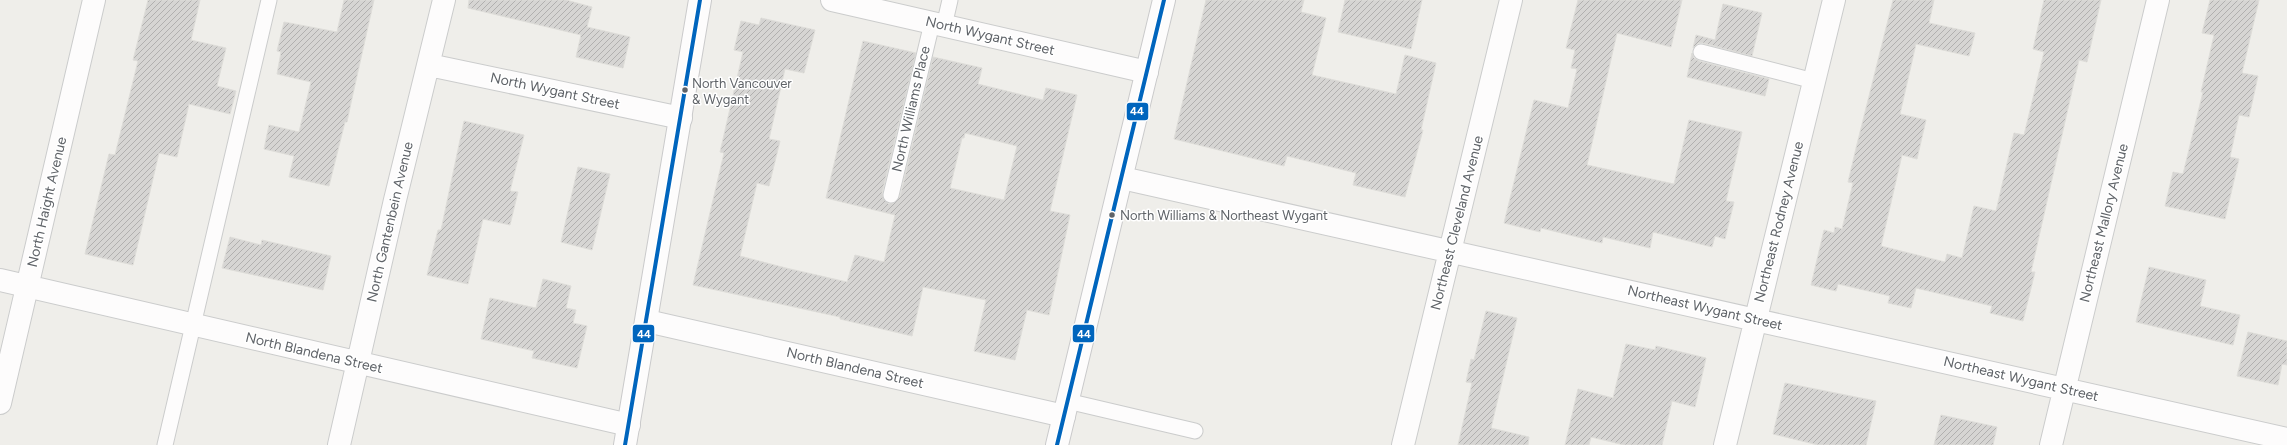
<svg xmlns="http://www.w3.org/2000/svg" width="2287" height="445" viewBox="0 0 2287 445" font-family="Figtree,sans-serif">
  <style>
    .building { fill: url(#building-hatch); stroke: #deddd9; fill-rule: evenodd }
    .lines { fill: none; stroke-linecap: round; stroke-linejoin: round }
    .lane-casing { stroke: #cbcccc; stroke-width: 17 }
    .street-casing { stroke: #cbcccc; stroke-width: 24 }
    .secondary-casing { stroke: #cacacb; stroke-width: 24 }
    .lane { stroke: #fdfcfc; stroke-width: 15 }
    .street { stroke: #fdfcfc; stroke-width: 22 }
    .secondary { stroke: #fdfcfc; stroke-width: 22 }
    .bus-1-casing { stroke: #fff; stroke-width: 7 }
    .bus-1 { stroke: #0065bd; stroke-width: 4 }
    .bus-dot { fill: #5f6368; stroke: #fff; stroke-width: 1.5 }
    .labels { text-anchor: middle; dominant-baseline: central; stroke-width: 3; stroke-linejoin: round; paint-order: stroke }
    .bus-label { font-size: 13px; fill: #5f6368; stroke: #fff; text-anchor: start }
    .street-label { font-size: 14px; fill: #5f6368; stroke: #fff }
    .line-badge { stroke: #fff; stroke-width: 1.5 }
    .badge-label { font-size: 11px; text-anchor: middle; font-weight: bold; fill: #fff }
  </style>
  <defs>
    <pattern id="building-hatch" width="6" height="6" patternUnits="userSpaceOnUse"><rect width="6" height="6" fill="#d6d5d3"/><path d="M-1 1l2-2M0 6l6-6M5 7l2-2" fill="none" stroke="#b1b0af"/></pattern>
  </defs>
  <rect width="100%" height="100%" fill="#efeeea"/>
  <!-- building -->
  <path class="building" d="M148 0H200L191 40 226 48 217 86 236 91 230 114 189 104 177 157 159 153 133 265 85 254 109 154 115 155 138 61 133 60Z
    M344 0H374L351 103 347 122H345L329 186 289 177 294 156 264 149 269 125 299 132 311 82 277 74 281 52 277 51 284 22 337 32Z
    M469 0H566L592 7 587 27 630 37 623 68 576 57 581 35 468 8Z
    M1206 0H1304L1301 12 1326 18 1312 75 1396 94 1405 55 1436 63 1421 130H1423L1405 197 1353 185 1356 173 1287 156 1284 166 1174 139Z
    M1345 0H1422L1411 49 1338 32Z
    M1578 0H1682L1671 47 1617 33 1587 165 1674 184 1689 120 1742 132 1726 201 1734 202 1725 239 1715 236 1712 247 1653 232 1650 248 1603 237 1602 243 1541 228 1540 232 1504 223 1534 100 1568 108 1577 69 1571 68 1575 50 1566 48Z
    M1893 0H1934L1929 23 1975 33 1969 56 1916 44 1900 114 1926 120 1917 159 1902 155 1881 246 1945 262 1947 254 1962 258 1974 206 1996 211 2014 133 2024 135 2044 52 2033 49 2044 0H2101L2087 62 2079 60 2031 272H2035L2023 321 1990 313 1992 306 1916 288 1911 308 1888 303 1890 296 1838 284 1836 291 1811 285 1824 230 1834 233 1835 227 1842 229 1853 183 1848 182 1857 144Z
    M2210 0H2259L2242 73 2258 76 2249 117 2239 115 2230 157 2239 159 2225 219 2165 206 2173 172 2183 174 2203 92H2201L2214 35 2202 33Z
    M1723 4 1762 13 1752 56 1703 43H1698L1693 48 1696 35 1715 40Z
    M761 18 815 30 804 73 785 69 769 139 780 141 769 186 757 183 740 256 786 268 847 282 855 255 884 262 895 215 826 198 863 41 916 53 882 193 883 198 889 204 894 203 900 197 933 57 982 68 978 84 1043 100 1046 88 1077 95 1050 211 1070 215 1049 315 1027 310 1015 360 974 351 986 300 923 287 912 336 840 319V317L693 285 724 153 720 152 743 52 734 50 741 21 759 25ZM965 133 1017 146 1004 200 950 188 962 138H964Z
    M1692 53 1694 58 1699 61 1769 79 1765 96 1687 77Z
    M464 121 524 135 510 191 518 192 510 225 483 219 468 284 427 275 438 230H441Z
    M578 167 610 174 592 250 561 242Z
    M230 237 261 245 262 240 331 256 323 290 222 268Z
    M2149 267 2206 280 2200 306 2240 315 2233 345 2136 322Z
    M543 279 571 286 566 308 576 310 573 323 587 326 577 368 532 358 534 351 481 339 490 298 536 308Z
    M1486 311 1517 318 1491 428 1529 437 1528 445H1458L1472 383 1466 382 1471 359 1474 360Z
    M2248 332 2287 341V365L2282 364 2278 385 2237 376Z
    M1626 344 1655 350 1656 346 1706 358 1695 407 1672 401 1662 445H1624L1591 437 1589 445H1565L1578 389 1613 398Z
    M1785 383 1876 401 1866 445H1818L1773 434Z
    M1941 415 1997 427 1993 445H1934Z"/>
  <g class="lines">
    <defs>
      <path id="lane" d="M944 26 950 0
        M1701 52 1814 81
        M891 195 932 23
        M1067 401 1195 431
        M165 445 269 0"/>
      <path id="street" d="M832 0 1147 72
        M429 65 681 118
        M1122 178 2287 439
        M0 280 629 425
        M647 321 1064 416
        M0 403 94 0
        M339 445 395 200 444 0
        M1403 445 1511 0
        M1725 445 1834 0
        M2051 445 2158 0"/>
      <path id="secondary" d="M625 445 700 0
        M1057 445 1164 0"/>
    </defs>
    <!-- lane casing -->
    <use href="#lane" class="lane-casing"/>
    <!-- street casing -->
    <use href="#street" class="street-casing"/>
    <!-- secondary casing -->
    <use href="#secondary" class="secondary-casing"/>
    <!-- lane -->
    <use href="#lane" class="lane"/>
    <!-- street -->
    <use href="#street" class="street"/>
    <!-- secondary -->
    <use href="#secondary" class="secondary"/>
    <defs>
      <path id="bus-1" d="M625 445 700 0
        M1057 445 1164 0"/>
    </defs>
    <!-- bus-1 casing -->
    <use href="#bus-1" class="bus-1-casing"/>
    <!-- bus-1 -->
    <use href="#bus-1" class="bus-1"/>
  </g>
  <!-- markers -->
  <g class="bus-dot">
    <circle cx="685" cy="90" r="3.5"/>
    <circle cx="1112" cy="215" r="3.5"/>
  </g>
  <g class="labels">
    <!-- bus labels -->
    <g class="bus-label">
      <text x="692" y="83">North Vancouver<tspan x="692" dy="16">&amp; Wygant</tspan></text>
      <text x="1120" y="215">North Williams &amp; Northeast Wygant</text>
    </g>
    <!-- street labels -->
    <g class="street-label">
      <text transform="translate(990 36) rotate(13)">North Wygant Street</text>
      <text transform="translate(555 91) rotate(12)">North Wygant Street</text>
      <text transform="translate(911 109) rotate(-77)">North Williams Place</text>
      <text transform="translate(47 202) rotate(-77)">North Haight Avenue</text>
      <text transform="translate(390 222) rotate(-77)">North Gantenbein Avenue</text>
      <text transform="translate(1779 222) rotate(-76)">Northeast Rodney Avenue</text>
      <text transform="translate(1457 223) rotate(-76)">Northeast Cleveland Avenue</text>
      <text transform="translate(2104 223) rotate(-76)">Northeast Mallory Avenue</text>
      <text transform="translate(1705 308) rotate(13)">Northeast Wygant Street</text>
      <text transform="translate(314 353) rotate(13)">North Blandena Street</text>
      <text transform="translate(855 368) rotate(13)">North Blandena Street</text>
      <text transform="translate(2021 379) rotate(13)">Northeast Wygant Street</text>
    </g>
  </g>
  <g class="line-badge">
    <rect x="1126" y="102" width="23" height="19" rx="4" fill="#0065bd"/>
    <rect x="632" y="324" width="23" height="19" rx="4" fill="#0065bd"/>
    <rect x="1072" y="324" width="23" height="19" rx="4" fill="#0065bd"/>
  </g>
  <g class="badge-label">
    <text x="1137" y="115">44</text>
    <text x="644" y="338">44</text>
    <text x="1084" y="338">44</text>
  </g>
</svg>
